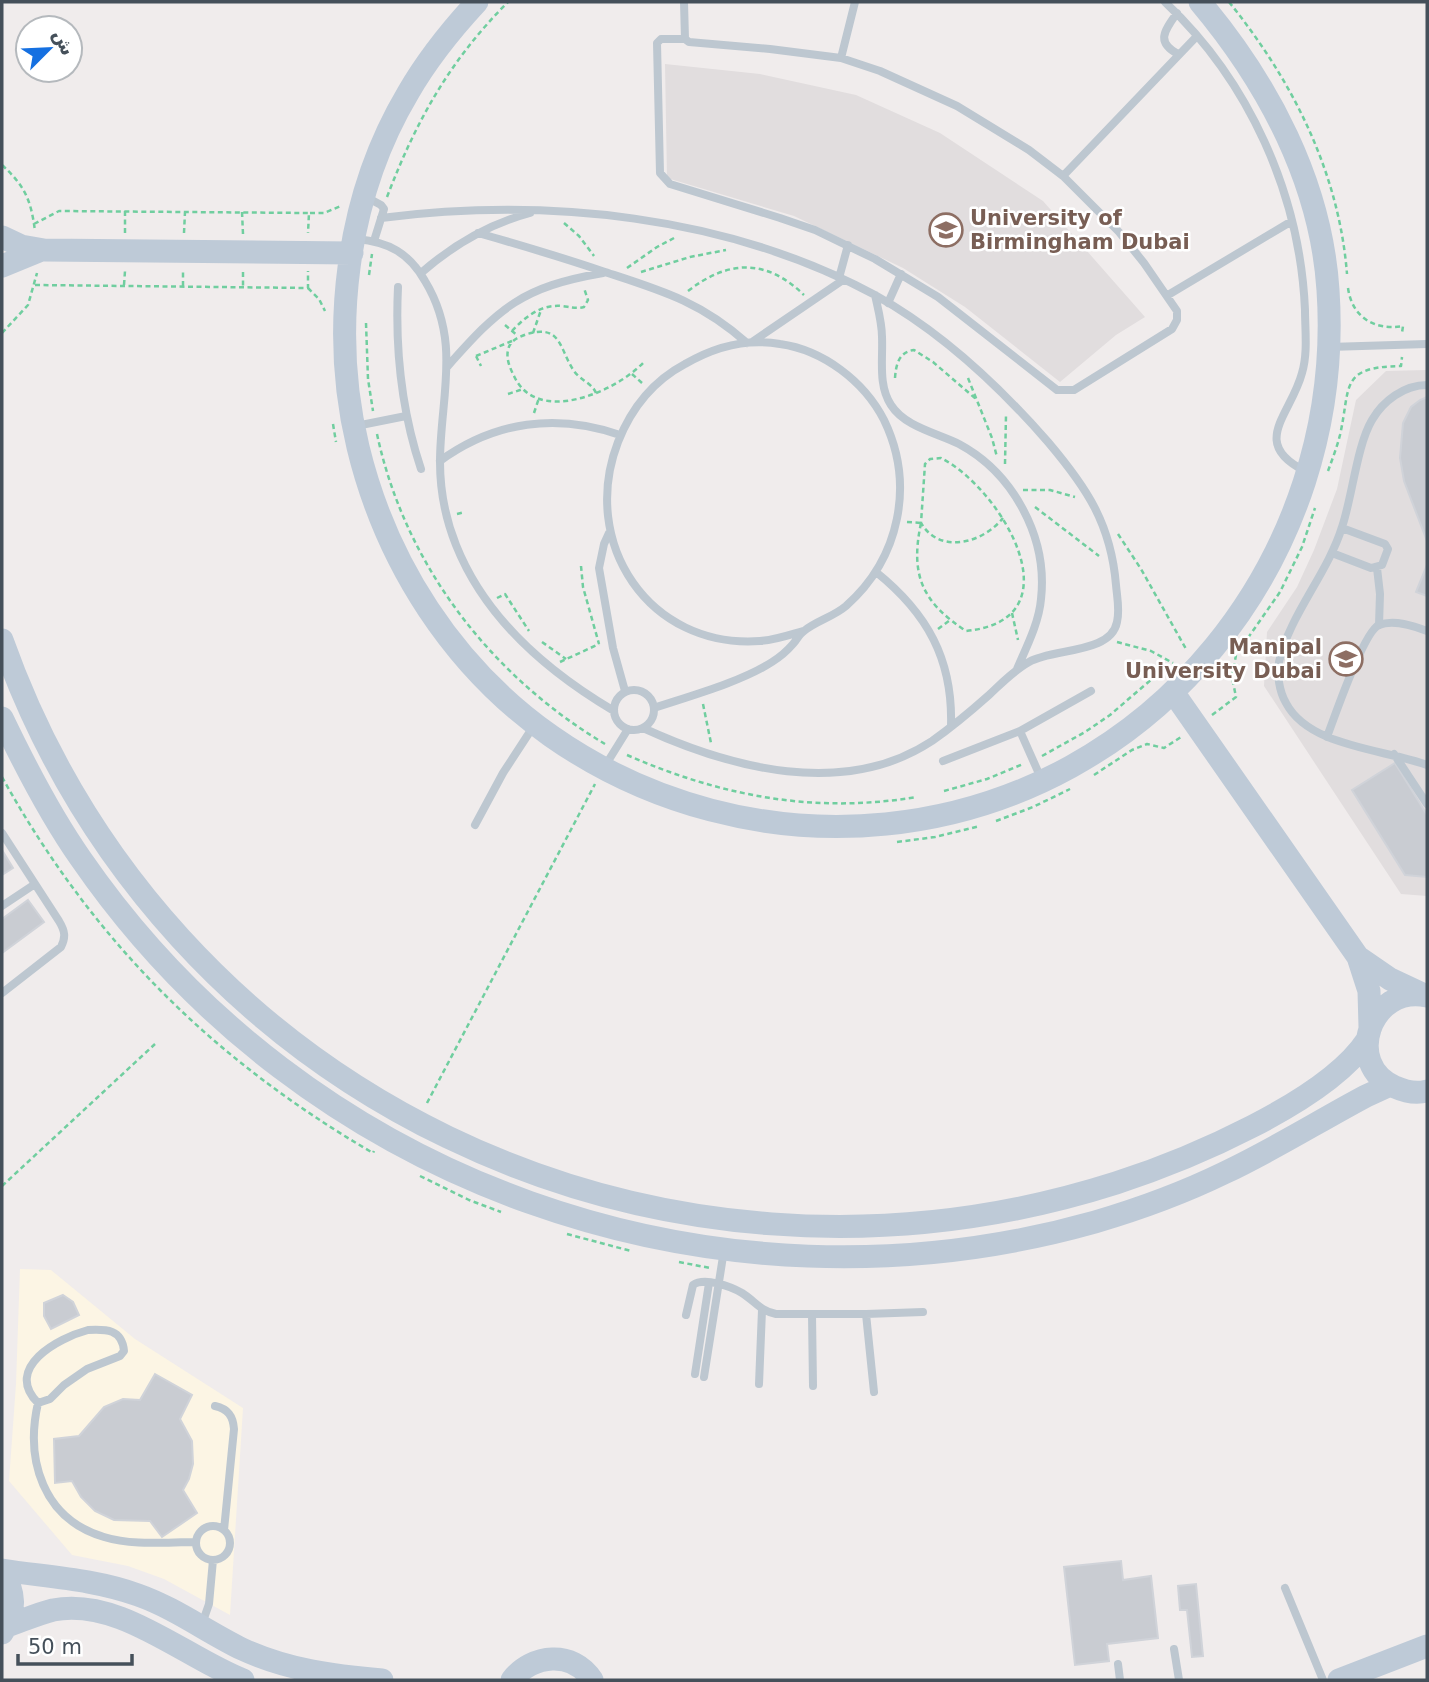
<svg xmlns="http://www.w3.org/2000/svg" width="1429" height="1682" viewBox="0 0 1429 1682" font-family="'DejaVu Sans','Noto Naskh Arabic',sans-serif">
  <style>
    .commercial { fill: #fcf5e4 }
    .education { fill: #e1ddde }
    .building { fill: #c9ccd2; stroke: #d0d3d9; stroke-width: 2 }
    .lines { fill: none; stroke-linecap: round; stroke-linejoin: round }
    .path { stroke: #70ce9f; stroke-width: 2.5; stroke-dasharray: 5 3.5; stroke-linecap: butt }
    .lane { stroke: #bdc7d0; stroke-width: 8 }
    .secondary { stroke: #becad7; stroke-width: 23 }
    .labels { text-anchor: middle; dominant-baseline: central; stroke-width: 5; stroke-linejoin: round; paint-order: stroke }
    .education-label { font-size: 21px; font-weight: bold; fill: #785e54; stroke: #fff; text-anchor: start }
  </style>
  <rect width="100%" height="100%" fill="#f0ecec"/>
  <!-- commercial -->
  <path class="commercial" d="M20 1269 51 1270 135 1339 243 1408 230 1615 164 1579 128 1566 72 1555 9 1481 16 1384Z"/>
  <!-- education -->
  <path class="education" d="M665 64 760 74 856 95 940 133 1043 201 1145 317 1116 335 1060 382 965 307 903 268 794 216 667 178Z
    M1427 370V896L1401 894 1264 686 1267 632 1297 587 1314 550 1337 489 1356 400 1386 371Z"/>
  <!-- building -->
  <path class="building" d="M1427 397V541L1404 481 1400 458 1403 423 1411 407 1420 400Z
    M1427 565V596L1416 592Z
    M1395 763 1427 815V877L1405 875 1352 790Z
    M2 850 13 868 2 875Z
    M28 900 44 922 2 953V919Z
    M63 1295 73 1302 79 1315 51 1329 44 1316V1303Z
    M155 1374 192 1395 180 1419 192 1441 193 1464 189 1479 183 1490 197 1513 162 1537 150 1521 114 1520 95 1511 81 1497 72 1481 55 1483 54 1439 79 1436 104 1407 123 1399 140 1400Z
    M1121 1561 1123 1580 1151 1576 1158 1638 1107 1644 1109 1661 1075 1665 1064 1567Z
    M1196 1584 1203 1656 1192 1657 1187 1610H1180L1178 1586Z"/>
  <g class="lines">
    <!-- path -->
    <path class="path" d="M1229 2C1292 80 1339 172 1347 274
      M2 165C25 186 31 200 35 231
      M387 197C416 121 450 60 508 2
      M242 212 243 234
      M310 213H324L341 206
      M564 223 579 236 594 256
      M34 224 59 211 309 213 308 233
      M125 233V211
      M184 233 185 212
      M627 268 657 247 674 238
      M243 272V286
      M641 272 690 257 726 250
      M369 275 372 254
      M35 285 308 288V271
      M124 285 125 271
      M183 286V271
      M308 288 319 299 325 311
      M1348 288C1352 317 1374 331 1403 326L1402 333
      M688 291C728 260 766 258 804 295
      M366 323 368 379 373 411
      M505 325 518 336
      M512 331C525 317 541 304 562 306 570 307 576 309 584 307L588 300 584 288
      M2 333 28 305 37 273
      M533 333 541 310
      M476 356 512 341
      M476 356 481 366
      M632 374 642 383
      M895 378C896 364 899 352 914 350L933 362 976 399
      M968 378 992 438 997 457
      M596 393C592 383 580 380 574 371 559 349 562 324 527 334 519 337 510 340 508 350 506 359 510 368 514 376 537 426 615 392 643 363
      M508 394 523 389
      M534 413 539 398
      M333 424 336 442
      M377 434C405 565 491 676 605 744
      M1005 464 1006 415
      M1328 471C1332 460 1337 447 1340 435 1351 386 1339 367 1401 366L1402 357
      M1023 490H1050L1075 497
      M1035 507 1099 556
      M457 514 465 512
      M907 522 921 523
      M921 523C910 575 922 602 966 631 1079 620 1002 489 941 458L930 459 925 464 921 523C940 555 983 543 1003 518
      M1118 534 1141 569 1186 649
      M581 566 583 587 599 644
      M497 598 505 594 529 631
      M1012 613 1018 640
      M938 629 950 620
      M542 642 566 659
      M1117 642 1151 651 1173 663
      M560 662 599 644
      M703 704 711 743
      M1212 715 1236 697 1232 677 1236 655 1280 592 1302 547 1315 508
      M627 755C721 796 814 814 917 797
      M1042 756 1085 732 1110 715 1167 666
      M1094 775 1132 750 1147 744 1164 748 1181 737
      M2 777C93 941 212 1059 373 1153L374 1151
      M944 791 987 779 1023 764
      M996 821 1033 807 1070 789
      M897 842 935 837 980 826
      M427 1103 595 784
      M420 1176 469 1200 501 1212
      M2 1186 155 1044
      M567 1234 631 1251
      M679 1262 710 1268"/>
    <!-- lane -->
    <path class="lane" d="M684 2 685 39 689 42 770 49 841 58 880 71 957 106 1029 150 1063 176 1119 232 1144 263 1177 311V320L1172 329 1074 390H1057L938 297 875 259 815 230 780 218 670 184 660 173 657 43 661 39H685
      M1165 2C1249 81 1300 194 1305 310 1305 330 1308 353 1302 373 1291 415 1249 443 1305 471
      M1177 13C1165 30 1155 42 1178 54
      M841 58 855 2
      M1063 176 1197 36
      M368 198 381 205 384 209 374 241
      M381 218C547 197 726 215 875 295 940 331 1000 387 1048 442 1087 488 1111 524 1116 585 1117 597 1120 610 1117 622 1111 654 1053 648 1029 662 1013 671 1002 683 989 695 971 711 952 727 932 741 844 799 730 768 643 728
      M478 233C520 245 561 257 602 271 660 290 700 301 747 343
      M357 239C389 242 409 253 425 281 462 342 440 398 440 462 440 490 446 520 456 545 485 618 548 672 614 711
      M421 273C453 245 489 224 530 213
      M839 278 848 245
      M398 287C395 350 401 409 421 469
      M875 295C878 309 882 323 882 337 883 360 878 385 891 405 905 427 937 433 959 444 1013 473 1048 537 1041 599 1039 623 1026 648 1017 669
      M1168 295 1292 221
      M888 303 901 274
      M752 342 843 280
      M1329 347 1427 344
      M447 367C500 307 522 287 603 273
      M1427 385C1404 385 1383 401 1372 420 1357 445 1352 498 1342 527 1328 573 1289 616 1279 662 1277 675 1279 691 1286 703 1309 747 1384 749 1427 765
      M356 426 406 416
      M440 461C495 421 557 413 620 435
      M609 533 604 544 599 568 613 648 625 691
      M1332 553 1371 568 1382 565 1388 549 1385 544 1342 528
      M1377 568 1380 594 1379 625
      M876 572C927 613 953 659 951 726
      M614 710a20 20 0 1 1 40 0a20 20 0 1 1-40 0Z
      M654 708C690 696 741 682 772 662 780 657 787 651 793 644 797 640 799 634 804 631 816 621 833 617 846 606 900 558 915 484 884 420 864 381 823 350 780 344 746 338 714 347 685 364 653 381 631 409 618 442 579 543 649 649 760 641 775 640 789 635 803 631
      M1020 731 1040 776
      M1327 737C1334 718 1364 631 1379 625 1394 619 1414 626 1427 631
      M1394 754 1427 804
      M943 761 1020 731 1091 691
      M605 766 628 729
      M475 825 503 773 533 727
      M2 833 59 921C65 931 66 937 61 947L2 993
      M2 906 35 884
      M866 1314 874 1392
      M686 1315 693 1285C704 1277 730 1286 742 1293 755 1301 760 1311 776 1314H866L923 1312
      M812 1315 813 1386
      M88 1330C106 1329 122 1329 124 1351L120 1356 87 1369 64 1385 50 1399 38 1403C3 1368 58 1338 88 1330Z
      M695 1374 709 1283
      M704 1377 724 1250
      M759 1384 762 1310
      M38 1403C25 1460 43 1519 104 1537 133 1546 166 1542 196 1542
      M215 1406C228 1409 233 1416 234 1429L224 1530
      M196 1543a17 17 0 1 1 34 0a17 17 0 1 1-34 0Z
      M1285 1588 1323 1680
      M202 1624 209 1604 213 1560
      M1174 1649 1179 1680
      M1118 1664 1120 1680"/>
    <!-- secondary -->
    <path class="secondary" d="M477 2C451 30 427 60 408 93 346 197 330 331 358 447 386 563 453 667 551 736 648 804 768 836 886 824 1155 797 1346 556 1328 290 1321 182 1268 83 1200 2
      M2 237 21 246 44 250 352 253
      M2 266 41 250
      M2 640C164 1096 658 1329 1116 1183 1187 1160 1326 1102 1367 1040
      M1173 692 1358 957 1369 991 1370 1027
      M2 718C25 766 50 815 81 859 305 1184 716 1329 1095 1222 1139 1209 1183 1193 1224 1173 1273 1150 1319 1121 1366 1096L1390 1085
      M1358 957 1390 979 1422 994
      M1427 996C1370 984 1343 1065 1395 1087 1406 1092 1416 1094 1427 1091
      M2 1570C47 1577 94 1579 138 1595 175 1608 207 1632 242 1649 287 1670 334 1676 382 1680
      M2 1571C15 1591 17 1612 2 1633
      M7 1626C22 1621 37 1614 53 1610 119 1597 184 1657 243 1680
      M512 1680C532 1654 573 1650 592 1680
      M1339 1680 1427 1646"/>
  </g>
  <!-- icons -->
  <defs>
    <symbol id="university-ring" viewBox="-11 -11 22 22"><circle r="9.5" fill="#fff" stroke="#8d6e63" stroke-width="1.5"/><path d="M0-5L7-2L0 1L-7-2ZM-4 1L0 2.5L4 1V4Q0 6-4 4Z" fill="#8d6e63"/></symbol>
  </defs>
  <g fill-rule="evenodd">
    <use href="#university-ring" x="927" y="211" width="38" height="38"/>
    <use href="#university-ring" x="1327" y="640" width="38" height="38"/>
  </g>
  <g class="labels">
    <!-- education labels -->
    <g class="education-label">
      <text x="970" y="218">University of<tspan x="970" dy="24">Birmingham Dubai</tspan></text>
      <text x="1322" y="647" text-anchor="end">Manipal<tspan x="1322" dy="24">University Dubai</tspan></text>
    </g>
  </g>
  <!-- border -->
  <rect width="1429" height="1682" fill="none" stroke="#45505a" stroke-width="7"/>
  <!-- north arrow -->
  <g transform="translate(49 49) rotate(66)"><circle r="33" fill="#ffffff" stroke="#b5b9bd" stroke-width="2"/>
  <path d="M0-5L12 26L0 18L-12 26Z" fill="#1570e1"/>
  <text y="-10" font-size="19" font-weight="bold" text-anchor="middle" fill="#45505a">ش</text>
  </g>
  <!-- scale -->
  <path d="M18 1654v10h114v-10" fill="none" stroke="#45505a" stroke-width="3.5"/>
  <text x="28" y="1654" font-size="21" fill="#45505a" stroke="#ffffff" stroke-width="5" paint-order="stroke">50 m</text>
</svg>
